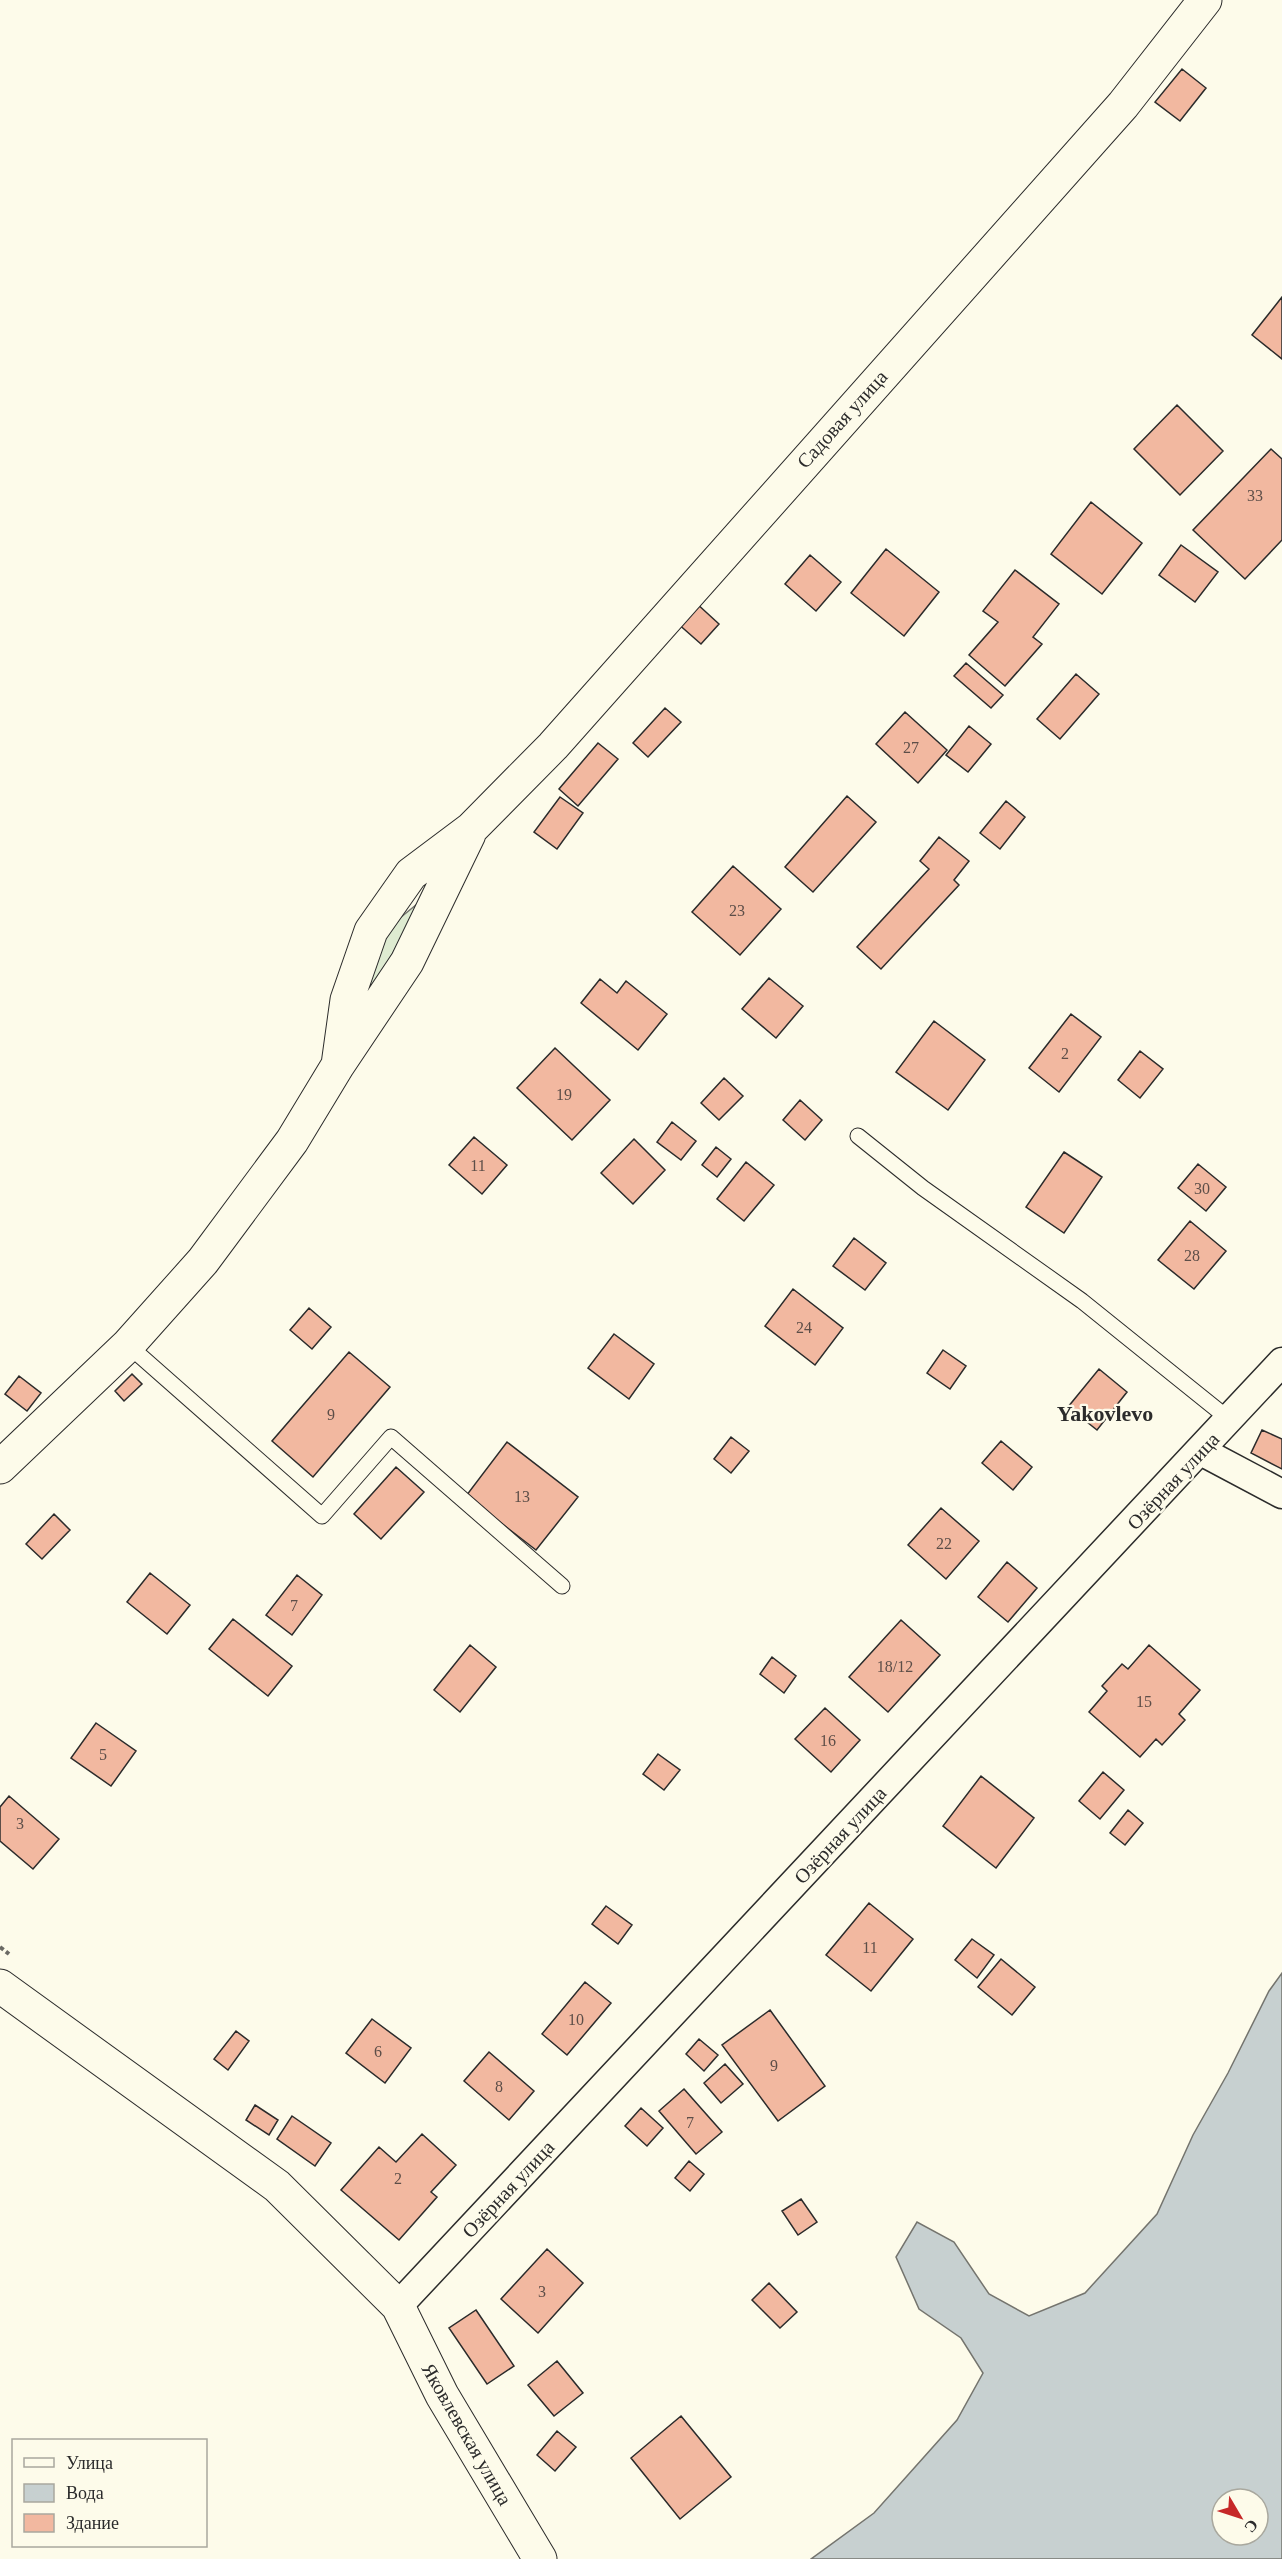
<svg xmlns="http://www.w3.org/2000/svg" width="1282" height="2559" viewBox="0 0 1282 2559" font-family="Georgia,serif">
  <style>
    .green { fill: #deebd1; stroke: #74746e; stroke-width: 1.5 }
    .water { fill: #c7d0d0; stroke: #74746e; stroke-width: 1.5; fill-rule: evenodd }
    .building { fill: #f2b8a0; stroke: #2b2b2b; stroke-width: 1.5 }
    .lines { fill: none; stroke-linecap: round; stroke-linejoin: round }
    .service-casing { stroke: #2b2b2b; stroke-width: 17 }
    .minor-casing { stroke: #2b2b2b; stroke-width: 31 }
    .tertiary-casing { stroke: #2b2b2b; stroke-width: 35 }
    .path { stroke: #6a6964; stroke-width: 4; stroke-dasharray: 4.5 3; stroke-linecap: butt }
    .service { stroke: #fdfbea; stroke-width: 15 }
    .minor { stroke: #fdfbea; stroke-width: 28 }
    .tertiary { stroke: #fdfbea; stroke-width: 33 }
    .labels { text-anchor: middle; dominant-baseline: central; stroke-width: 4.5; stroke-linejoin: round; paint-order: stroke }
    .number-label { font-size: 16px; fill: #5d4e48 }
    .street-label { font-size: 20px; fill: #2b2b2b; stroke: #fdfbea }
    .quarter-label { font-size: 22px; font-weight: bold; fill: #2b2b2b; stroke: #fdfbea }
  </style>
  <rect width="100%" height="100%" fill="#fdfbea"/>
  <!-- green -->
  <path class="green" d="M427 896 362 1005 379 935Z"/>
  <!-- water -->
  <path class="water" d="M1282 1973V2559H811L874 2513 957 2420 983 2373 961 2338 919 2309 896 2257 917 2222 954 2242 989 2294 1029 2316 1085 2293 1157 2214 1193 2135 1228 2073 1269 1991ZM1222 2499H1258V2535H1222Z"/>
  <!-- building -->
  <path class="building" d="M1182 69 1206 88 1180 121 1155 102Z
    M1282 297V359L1252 335Z
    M1177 405 1223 451 1180 495 1134 449Z
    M1271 449 1282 459V540L1245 579 1193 530Z
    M1091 502 1142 543 1102 594 1051 554Z
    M1181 545 1218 572 1195 602 1159 575Z
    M886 549 939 592 904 636 851 593Z
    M810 555 841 582 816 611 785 584Z
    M1015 570 1059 604 1033 637 1042 644 1005 686 969 655 998 622 983 611Z
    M695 602 719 624 701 644 676 622Z
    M966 663 1003 695 991 708 954 676Z
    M1076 674 1099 694 1060 739 1037 719Z
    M665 708 681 722 648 757 633 743Z
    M905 712 947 750 918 783 876 744Z
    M969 726 991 744 968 772 946 755Z
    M598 743 618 759 578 806 559 789Z
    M847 796 876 822 813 892 785 867Z
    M560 797 583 813 557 849 534 832Z
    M1006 801 1025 817 1000 849 980 833Z
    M939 837 969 861 954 880 959 885 881 969 857 947 929 869 920 861Z
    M733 866 781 909 740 955 692 912Z
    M769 978 803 1006 776 1038 742 1009Z
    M600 979 617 993 626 981 667 1014 638 1050 581 1003Z
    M1071 1014 1101 1037 1059 1092 1029 1068Z
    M934 1021 985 1060 948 1110 896 1072Z
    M555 1048 610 1100 572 1140 517 1088Z
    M1140 1051 1163 1069 1140 1098 1118 1080Z
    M724 1078 743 1096 719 1120 701 1103Z
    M800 1100 822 1120 805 1140 783 1120Z
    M672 1122 696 1141 681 1160 657 1142Z
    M474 1137 507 1165 482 1194 449 1165Z
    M634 1139 665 1170 633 1204 601 1173Z
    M716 1147 731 1159 717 1177 702 1165Z
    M1064 1152 1102 1177 1064 1233 1026 1207Z
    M746 1162 774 1185 744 1221 717 1199Z
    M1198 1164 1226 1187 1206 1211 1178 1188Z
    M1190 1221 1226 1251 1194 1289 1158 1260Z
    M854 1238 886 1263 865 1290 833 1266Z
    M793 1289 843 1328 815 1365 765 1326Z
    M309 1308 331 1327 312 1349 290 1330Z
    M614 1334 654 1364 629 1399 588 1368Z
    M943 1350 966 1366 950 1389 927 1373Z
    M349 1352 390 1387 313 1477 272 1441Z
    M1099 1369 1127 1392 1097 1430 1068 1407Z
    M132 1374 142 1384 124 1401 115 1391Z
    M19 1376 41 1393 27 1411 5 1394Z
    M1262 1430 1282 1439V1469L1251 1453Z
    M731 1437 749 1451 731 1473 714 1459Z
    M1001 1441 1032 1467 1013 1490 982 1463Z
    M507 1442 578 1497 536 1550 466 1496Z
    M396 1467 424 1492 381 1539 354 1514Z
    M941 1508 979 1541 946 1579 908 1545Z
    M54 1514 70 1530 42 1559 26 1544Z
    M1007 1562 1037 1588 1008 1622 978 1597Z
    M150 1573 190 1605 167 1634 127 1602Z
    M297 1575 322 1595 292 1635 266 1615Z
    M233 1619 292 1666 268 1696 209 1649Z
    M901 1620 940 1655 888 1712 849 1677Z
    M470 1645 496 1667 460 1712 434 1690Z
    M1149 1645 1200 1690 1179 1714 1185 1720 1162 1745 1156 1739 1140 1757 1089 1712 1107 1691 1102 1686 1122 1664 1128 1669Z
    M772 1657 796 1676 784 1693 760 1674Z
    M825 1708 860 1740 831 1772 795 1739Z
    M96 1723 136 1751 111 1786 71 1758Z
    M658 1754 680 1770 664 1790 643 1774Z
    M1103 1772 1124 1790 1100 1819 1079 1801Z
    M981 1776 1034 1818 996 1868 943 1826Z
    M9 1796 59 1839 33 1869 0 1841V1807Z
    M1128 1810 1143 1823 1125 1845 1110 1833Z
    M869 1903 913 1939 871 1991 826 1955Z
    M606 1906 632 1925 618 1944 592 1924Z
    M972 1939 994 1955 977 1978 955 1960Z
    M1001 1959 1035 1987 1012 2015 978 1987Z
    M585 1982 611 2003 567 2055 542 2034Z
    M770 2010 825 2086 778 2121 722 2045Z
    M372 2019 411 2048 385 2083 346 2053Z
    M236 2031 249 2041 228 2070 214 2059Z
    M699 2039 718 2055 704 2071 686 2054Z
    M489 2052 534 2091 509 2120 464 2081Z
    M725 2064 743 2084 721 2103 704 2083Z
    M684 2089 722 2132 696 2154 659 2111Z
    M255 2105 278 2120 269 2135 246 2120Z
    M641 2108 663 2128 647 2146 625 2126Z
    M292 2116 331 2143 315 2166 277 2139Z
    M422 2134 456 2165 431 2192 437 2197 399 2240 341 2190 379 2147 396 2162Z
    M689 2161 704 2174 690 2191 675 2178Z
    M801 2199 817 2222 798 2235 782 2211Z
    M547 2249 583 2283 538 2333 501 2299Z
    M769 2283 797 2312 780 2328 752 2300Z
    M476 2310 514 2366 487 2384 449 2328Z
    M557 2361 583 2393 554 2416 528 2385Z
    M681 2416 731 2477 680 2519 631 2458Z
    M557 2431 576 2447 555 2471 537 2455Z"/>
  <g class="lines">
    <defs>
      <path id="service" d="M858 1136 923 1188 1082 1301 1230 1420
        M128 1345 322 1516 391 1437 562 1586"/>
      <path id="minor" d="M1201 1451 1282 1494
        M398 2306 1282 1362"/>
      <path id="tertiary" d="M338 1065 347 1000 371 931 411 874 471 829 553 746 1123 105 1205 0
        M0 1467 128 1345 203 1261 292 1141 338 1065 407 962 469 834
        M0 1986 277 2186 398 2306 442 2395 540 2559"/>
    </defs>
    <!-- service casing -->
    <use href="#service" class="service-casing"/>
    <!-- minor casing -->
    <use href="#minor" class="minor-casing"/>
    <!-- tertiary casing -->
    <use href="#tertiary" class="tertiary-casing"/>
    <!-- path -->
    <path class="path" d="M0 1947 9 1954"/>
    <!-- service -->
    <use href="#service" class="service"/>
    <!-- minor -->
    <use href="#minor" class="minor"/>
    <!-- tertiary -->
    <use href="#tertiary" class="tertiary"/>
  </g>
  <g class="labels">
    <!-- number labels -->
    <g class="number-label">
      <text x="1255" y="495">33</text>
      <text x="911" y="747">27</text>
      <text x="737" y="910">23</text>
      <text x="1065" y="1053">2</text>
      <text x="564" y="1094">19</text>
      <text x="478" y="1165">11</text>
      <text x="1202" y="1188">30</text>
      <text x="1192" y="1255">28</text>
      <text x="804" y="1327">24</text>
      <text x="331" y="1414">9</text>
      <text x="522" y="1496">13</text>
      <text x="944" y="1543">22</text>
      <text x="294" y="1605">7</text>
      <text x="895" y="1666">18/12</text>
      <text x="1144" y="1701">15</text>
      <text x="828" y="1740">16</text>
      <text x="103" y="1754">5</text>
      <text x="20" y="1823">3</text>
      <text x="870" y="1947">11</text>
      <text x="576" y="2019">10</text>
      <text x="378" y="2051">6</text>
      <text x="774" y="2065">9</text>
      <text x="499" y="2086">8</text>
      <text x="690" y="2122">7</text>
      <text x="398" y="2178">2</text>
      <text x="542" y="2291">3</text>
    </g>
    <!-- street labels -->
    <g class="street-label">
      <text transform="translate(842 419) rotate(-48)">Садовая улица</text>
      <text transform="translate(1173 1481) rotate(-47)">Озёрная улица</text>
      <text transform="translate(840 1835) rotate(-47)">Озёрная улица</text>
      <text transform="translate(508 2189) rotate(-47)">Озёрная улица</text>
      <text transform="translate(467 2434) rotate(60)">Яковлевская улица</text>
    </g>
    <!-- quarter labels -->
    <g class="quarter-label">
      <text x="1105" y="1413">Yakovlevo</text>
    </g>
  </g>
  <!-- legend -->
  <rect x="12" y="2439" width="195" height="108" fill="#fdfbea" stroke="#a9a89e" stroke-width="1.5"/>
  <rect x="24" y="2458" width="30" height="9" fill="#fdfbea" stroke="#a9a89e" stroke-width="1.5"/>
  <text x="66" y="2469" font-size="18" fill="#2b2b2b">Улица</text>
  <rect x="24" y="2484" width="30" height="18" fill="#c7d0d0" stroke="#a9a89e" stroke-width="1.5"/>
  <text x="66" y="2499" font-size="18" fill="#2b2b2b">Вода</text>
  <rect x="24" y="2514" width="30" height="18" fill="#f2b8a0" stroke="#a9a89e" stroke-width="1.5"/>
  <text x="66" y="2529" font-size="18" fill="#2b2b2b">Здание</text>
  <!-- north arrow -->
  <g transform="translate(1240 2517) rotate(129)"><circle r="28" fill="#fdfbea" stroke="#a9a89e" stroke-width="1.5"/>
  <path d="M0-4.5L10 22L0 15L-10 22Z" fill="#c62828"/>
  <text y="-9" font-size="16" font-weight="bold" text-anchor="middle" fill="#2b2b2b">С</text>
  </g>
</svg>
